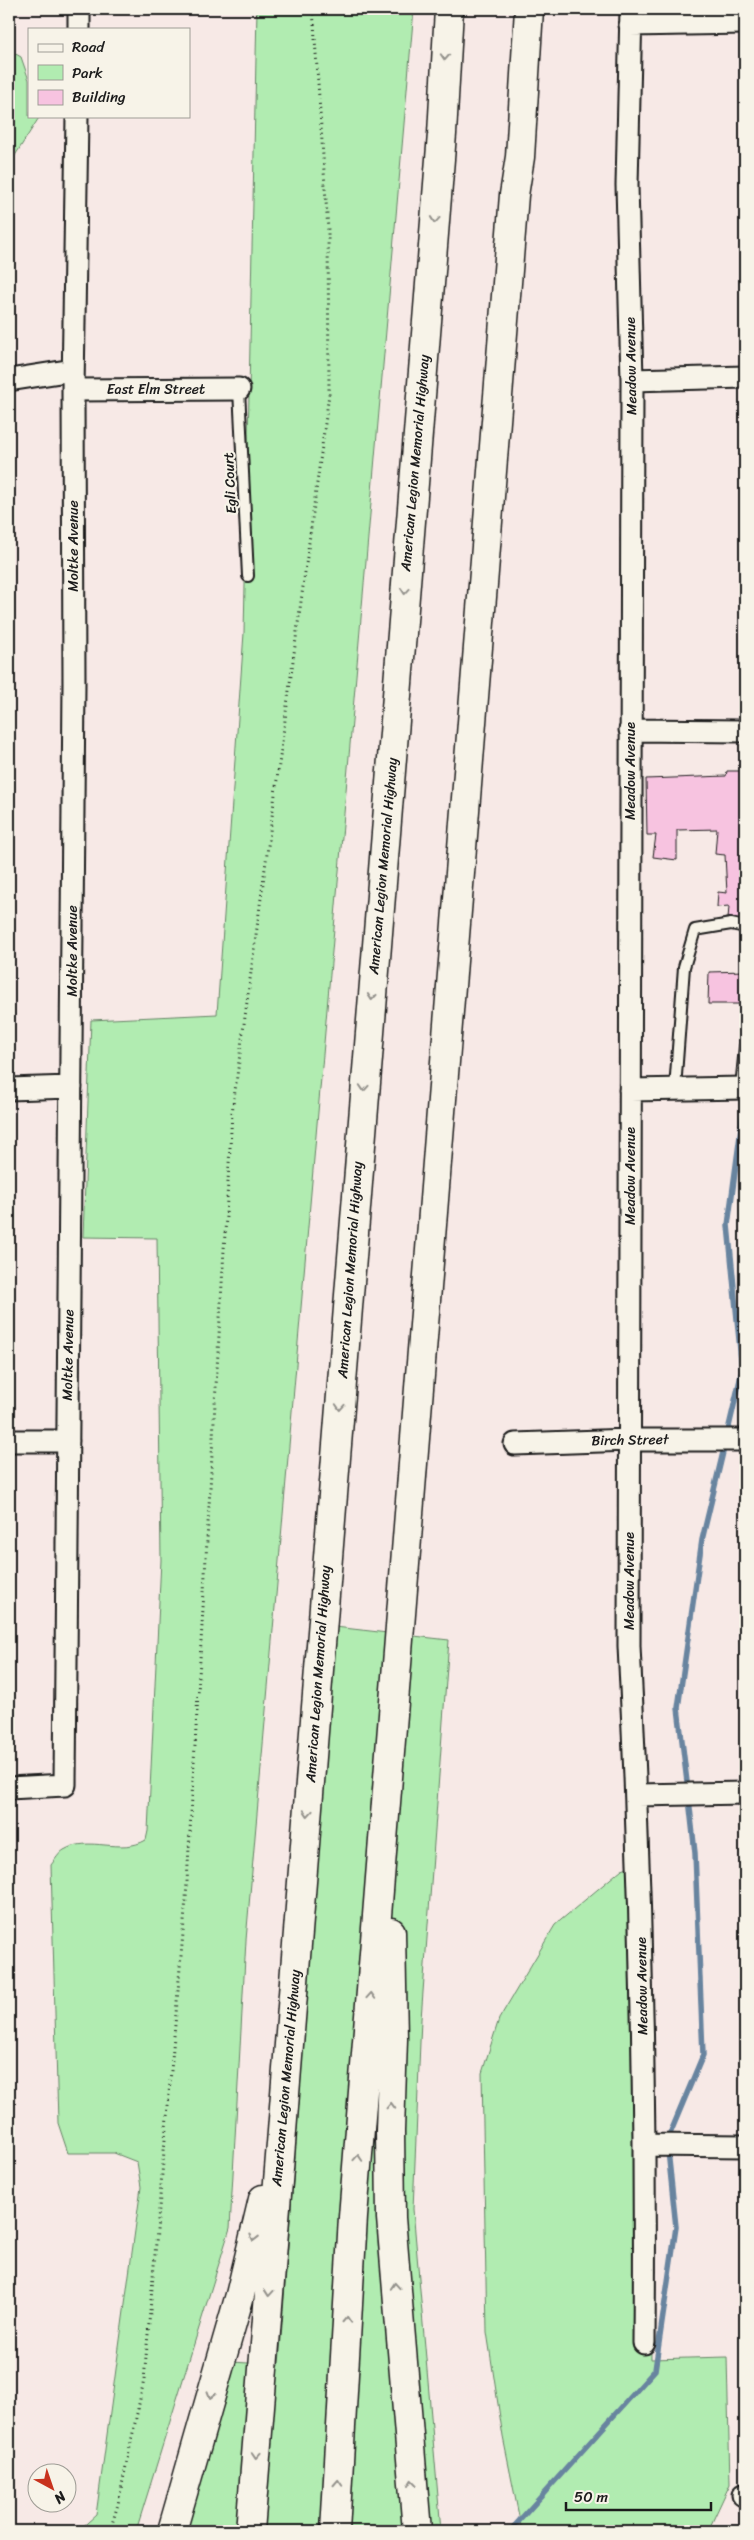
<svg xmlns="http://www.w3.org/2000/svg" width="754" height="2540" viewBox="0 0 754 2540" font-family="Sriracha,sans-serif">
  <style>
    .green { fill: #b1ecb1; stroke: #668466 }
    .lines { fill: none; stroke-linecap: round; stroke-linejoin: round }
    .stream { stroke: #68849f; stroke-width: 5.5 }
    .building { fill: #f7c3e0; stroke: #1c1c1c }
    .lane-casing { stroke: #1c1c1c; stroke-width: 14 }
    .street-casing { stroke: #1c1c1c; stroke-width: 25 }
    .highway-casing { stroke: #1c1c1c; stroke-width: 31 }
    .path { stroke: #1c1c1c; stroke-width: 3; stroke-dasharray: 1 4; stroke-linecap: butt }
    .lane { stroke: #f7f3e8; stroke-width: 10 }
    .street { stroke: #f7f3e8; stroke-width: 21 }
    .highway { stroke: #f7f3e8; stroke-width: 28 }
    .oneway { stroke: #94928c }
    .labels { text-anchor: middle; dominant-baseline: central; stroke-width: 4.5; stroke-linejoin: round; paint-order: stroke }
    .street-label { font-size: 14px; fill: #1c1c1c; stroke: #f7f3e8 }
  </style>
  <rect width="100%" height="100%" fill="#f7e9e6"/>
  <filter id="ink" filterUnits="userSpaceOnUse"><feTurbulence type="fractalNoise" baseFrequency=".02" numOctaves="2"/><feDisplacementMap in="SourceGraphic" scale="10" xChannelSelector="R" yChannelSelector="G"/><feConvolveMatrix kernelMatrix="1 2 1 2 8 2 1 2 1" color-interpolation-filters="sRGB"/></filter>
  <g filter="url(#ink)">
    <!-- green -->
    <path class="green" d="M257 9H414L246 1940 230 2228 136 2531H78L96 2515 141 2187 137 2162 114 2153H68L58 2123 51 1865C55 1860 59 1853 64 1850 89 1835 121 1855 146 1840L148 1831 161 1560 157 1238 83 1237 91 1020 217 1014 244 633Z
      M9 50 21 57 29 80V116H40L9 165Z
      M335 1627 449 1640 421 2019 413 2209 441 2531H187L232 2362 279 2365Z
      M646 1861 651 2359 727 2357 730 2484 708 2531H522L503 2437 487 2332 482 2073 499 2019 555 1925 622 1869Z"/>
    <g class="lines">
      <!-- stream -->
      <path class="stream" d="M727 1435 742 1371 728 1225 745 1098
        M688 1790 678 1708 702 1540 725 1444
        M510 2531 655 2370 676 2227 667 2141 703 2055 695 1853 689 1799"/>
    </g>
    <!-- building -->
    <path class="building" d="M727 771H745V920L728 919 729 906 717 907 718 892 727 893 725 855 715 854 717 829 677 830V860L653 857 656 835H647L646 779 726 776Z
      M745 971V1004H708L709 972Z"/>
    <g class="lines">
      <defs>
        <path id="lane" d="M239 389 248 576
          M741 1088 745 1047
          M675 1089 684 967 695 930 731 924 745 927"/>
        <path id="street" d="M631 9 627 185 632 380 629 1646C641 1878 646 2110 644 2343
          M630 25 745 23
          M79 29V9
          M9 380 73 370
          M632 380 745 377
          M73 390 239 389
          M630 730 745 731
          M9 1089 71 1087
          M630 1090 745 1088
          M9 1441H68
          M515 1444 629 1440H745
          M9 1788 65 1785 74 683 73 390 77 116
          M637 1795 745 1793
          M646 2145 745 2146
          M743 2495H745"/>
        <path id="highway" d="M391 1932 393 2039 390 2131 391 2218 417 2531
          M172 2531 240 2295 263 2199
          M250 2531 442 134 449 9
          M335 2531 353 2217 514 195 520 157 529 9"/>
      </defs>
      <!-- lane casing -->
      <use href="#lane" class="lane-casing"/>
      <!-- street casing -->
      <use href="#street" class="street-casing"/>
      <!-- highway casing -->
      <use href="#highway" class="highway-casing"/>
      <!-- path -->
      <path class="path" d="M110 2531 118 2504 144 2380 186 1899 232 1113 329 394 328 230 313 9"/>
      <!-- lane -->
      <use href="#lane" class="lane"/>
      <!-- street -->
      <use href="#street" class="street"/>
      <!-- highway -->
      <use href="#highway" class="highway"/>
    </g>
    <!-- one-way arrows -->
    <defs><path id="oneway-chevron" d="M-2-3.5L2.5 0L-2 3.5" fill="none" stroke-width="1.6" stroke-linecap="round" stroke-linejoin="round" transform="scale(1.25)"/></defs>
    <g class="oneway">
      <use href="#oneway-chevron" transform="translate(445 57) rotate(93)"/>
      <use href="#oneway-chevron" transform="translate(435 220) rotate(95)"/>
      <use href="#oneway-chevron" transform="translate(405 591) rotate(95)"/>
      <use href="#oneway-chevron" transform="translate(372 997) rotate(95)"/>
      <use href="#oneway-chevron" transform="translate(364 1088) rotate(94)"/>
      <use href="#oneway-chevron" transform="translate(340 1407) rotate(94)"/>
      <use href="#oneway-chevron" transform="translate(308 1813) rotate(94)"/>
      <use href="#oneway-chevron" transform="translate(371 1996) rotate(-86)"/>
      <use href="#oneway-chevron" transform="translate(391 2106) rotate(-88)"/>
      <use href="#oneway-chevron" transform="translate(358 2158) rotate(-86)"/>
      <use href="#oneway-chevron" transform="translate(254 2238) rotate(104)"/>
      <use href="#oneway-chevron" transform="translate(395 2286) rotate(-94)"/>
      <use href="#oneway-chevron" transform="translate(269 2293) rotate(95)"/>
      <use href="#oneway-chevron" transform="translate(347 2320) rotate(-87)"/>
      <use href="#oneway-chevron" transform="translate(211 2395) rotate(106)"/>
      <use href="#oneway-chevron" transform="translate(256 2455) rotate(94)"/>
      <use href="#oneway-chevron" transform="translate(338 2483) rotate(-87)"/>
      <use href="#oneway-chevron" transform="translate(412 2483) rotate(-96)"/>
    </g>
  </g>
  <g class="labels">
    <!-- street labels -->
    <g class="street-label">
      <text transform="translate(631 366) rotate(-91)">Meadow Avenue</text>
      <text x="156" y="389">East Elm Street</text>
      <text transform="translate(415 463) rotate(-85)">American Legion Memorial Highway</text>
      <text transform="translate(230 483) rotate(-93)">Egli Court</text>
      <text transform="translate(73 546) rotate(-90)">Moltke Avenue</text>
      <text transform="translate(630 771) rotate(-90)">Meadow Avenue</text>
      <text transform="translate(383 866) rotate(-85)">American Legion Memorial Highway</text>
      <text transform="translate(72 951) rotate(-90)">Moltke Avenue</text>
      <text transform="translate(630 1176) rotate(-90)">Meadow Avenue</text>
      <text transform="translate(350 1270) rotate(-86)">American Legion Memorial Highway</text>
      <text transform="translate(68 1355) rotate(-89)">Moltke Avenue</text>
      <text transform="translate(630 1440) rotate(-1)">Birch Street</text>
      <text transform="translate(629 1581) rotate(-90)">Meadow Avenue</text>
      <text transform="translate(318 1674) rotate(-86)">American Legion Memorial Highway</text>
      <text transform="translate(642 1986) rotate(-91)">Meadow Avenue</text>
      <text transform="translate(286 2078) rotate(-85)">American Legion Memorial Highway</text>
    </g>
  </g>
  <!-- margin -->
  <rect width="754" height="2540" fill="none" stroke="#f7f3e8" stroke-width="30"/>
  <rect x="15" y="15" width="724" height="2510" fill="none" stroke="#1c1c1c" stroke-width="2" filter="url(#ink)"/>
  <!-- legend -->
  <rect x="28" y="28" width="162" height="90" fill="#f7f3e8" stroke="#9f9d96"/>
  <rect x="38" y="44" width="25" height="8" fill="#f7f3e8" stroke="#9f9d96"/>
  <text x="72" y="52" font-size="15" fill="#1c1c1c">Road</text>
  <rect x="38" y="65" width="25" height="15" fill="#b1ecb1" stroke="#9f9d96"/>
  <text x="72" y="78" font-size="15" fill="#1c1c1c">Park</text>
  <rect x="38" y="90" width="25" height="15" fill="#f7c3e0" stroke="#9f9d96"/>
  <text x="72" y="102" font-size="15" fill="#1c1c1c">Building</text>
  <!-- north arrow -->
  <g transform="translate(52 2488) rotate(140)"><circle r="24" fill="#f7f3e8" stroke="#9f9d96"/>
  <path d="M0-4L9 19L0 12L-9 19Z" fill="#c8321e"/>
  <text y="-8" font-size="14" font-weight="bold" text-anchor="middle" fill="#1c1c1c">N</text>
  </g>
  <!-- scale -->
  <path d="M566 2502v8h145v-8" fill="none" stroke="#1c1c1c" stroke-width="2.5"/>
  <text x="574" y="2502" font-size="15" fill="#1c1c1c" stroke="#f7f3e8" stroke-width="4" paint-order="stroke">50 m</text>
</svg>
